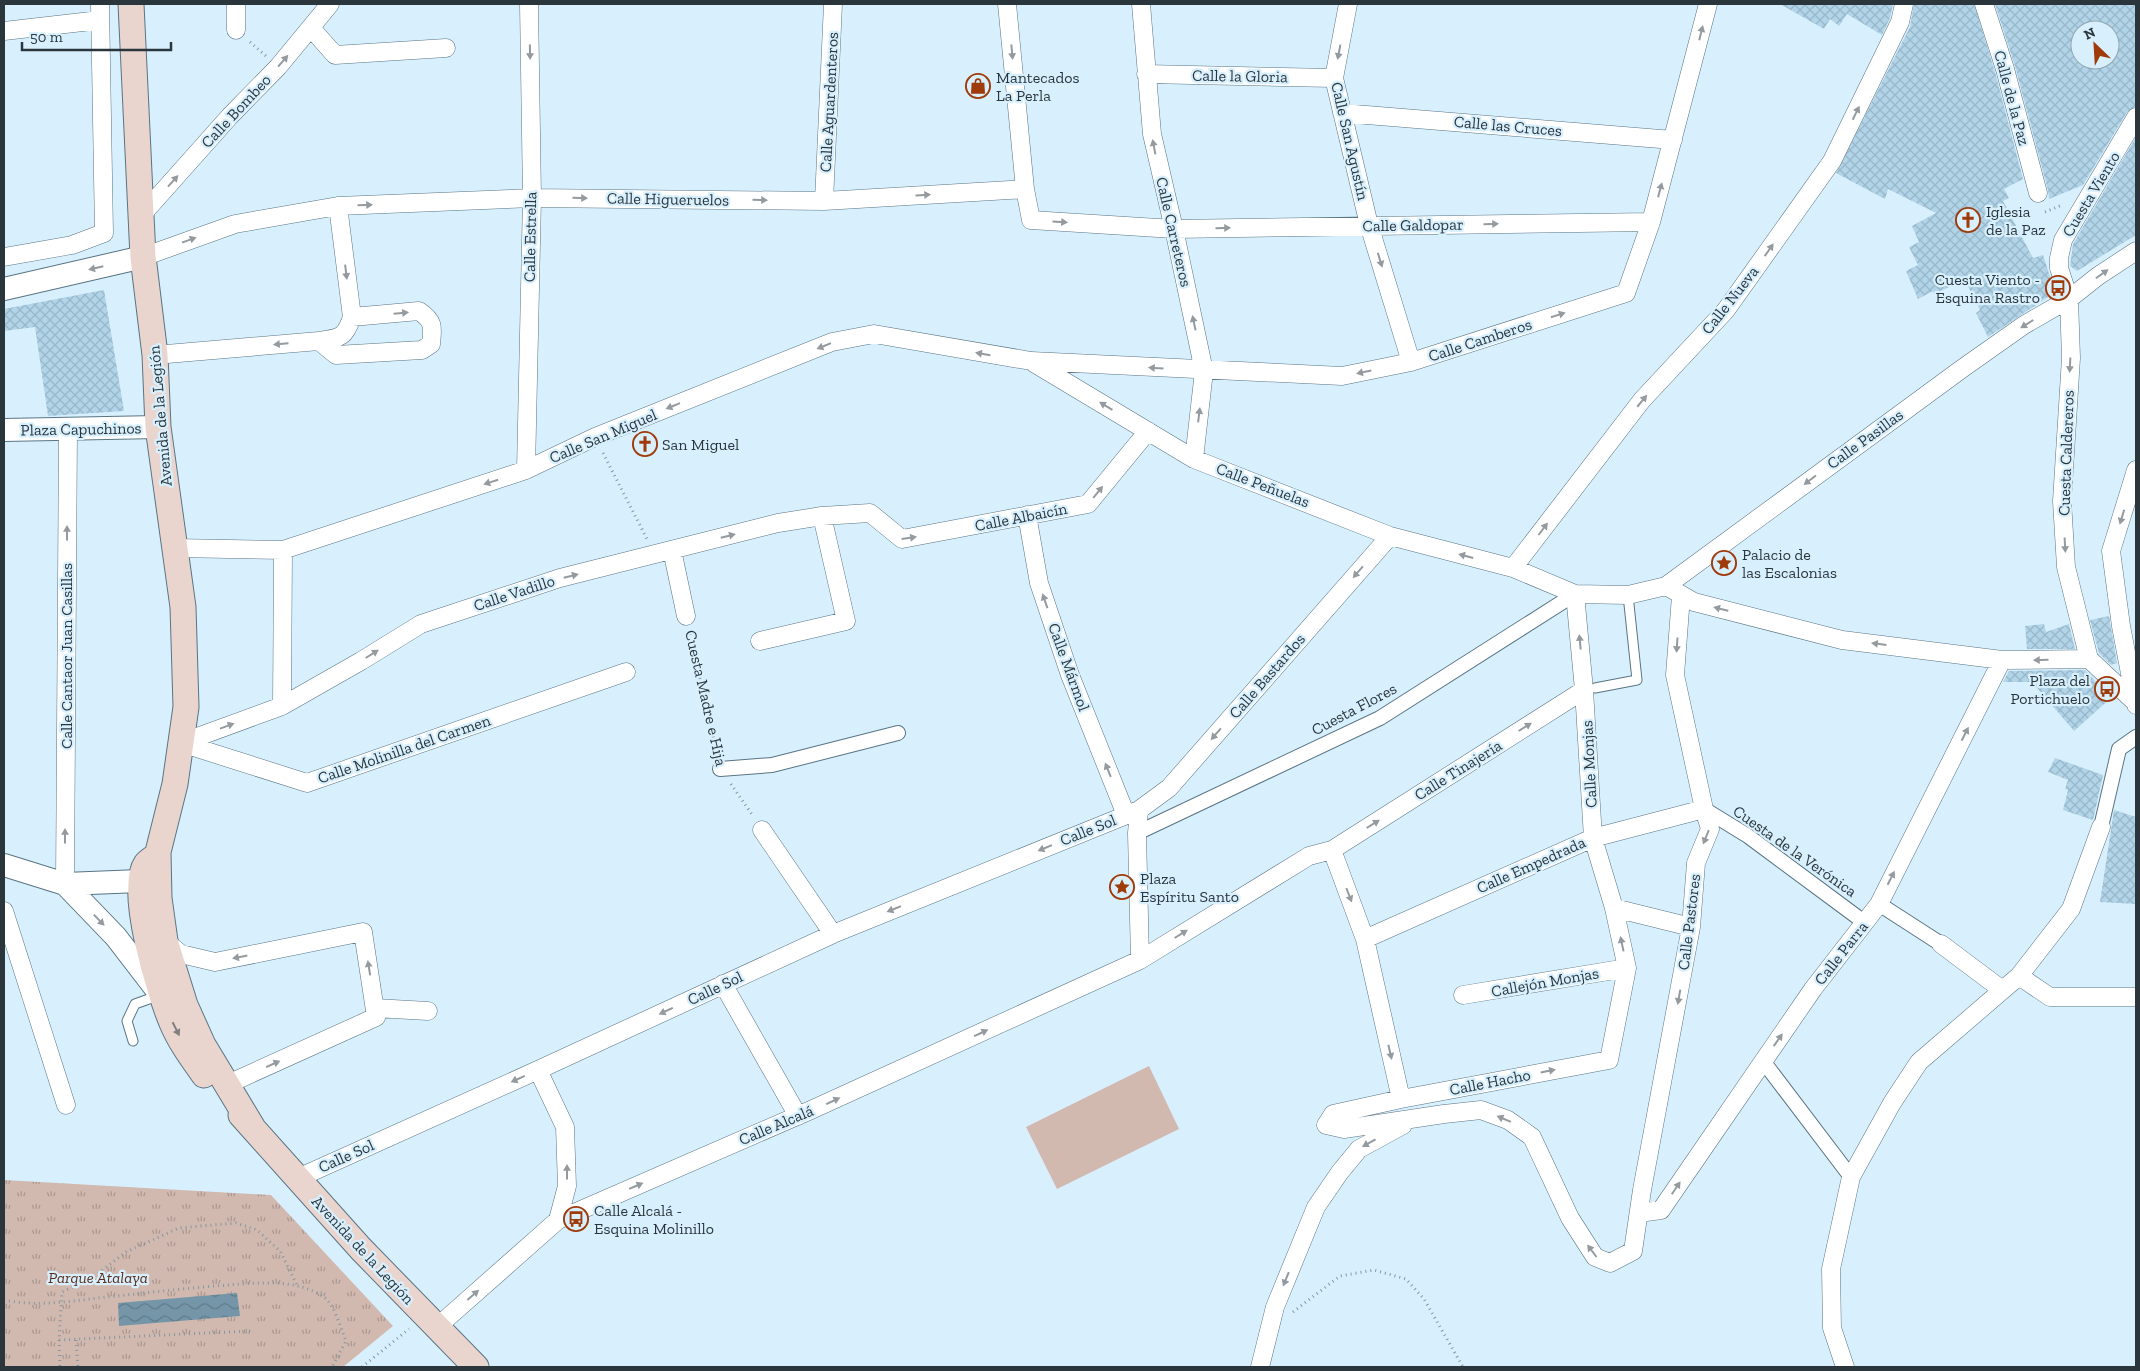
<svg xmlns="http://www.w3.org/2000/svg" width="2140" height="1371" viewBox="0 0 2140 1371" font-family="'Zilla Slab',serif">
  <style>
    .grass { fill: #d1b9b0 }
    .park { fill: url(#park-tufts) }
    .water { fill: url(#water-waves) }
    .building { fill: url(#building-cross-hatch); fill-rule: evenodd }
    .lines { fill: none; stroke-linecap: round; stroke-linejoin: round }
    .service-casing { stroke: #597483; stroke-width: 11 }
    .pedestrian-casing { stroke: #597483; stroke-width: 16 }
    .minor-casing { stroke: #597483; stroke-width: 19 }
    .tertiary-casing { stroke: #597483; stroke-width: 24 }
    .secondary-casing { stroke: #597483; stroke-width: 27 }
    .path { stroke: #8597a1; stroke-width: 3; stroke-dasharray: 1 4; stroke-linecap: butt }
    .service { stroke: #fff; stroke-width: 9 }
    .pedestrian { stroke: #fff; stroke-width: 14 }
    .minor { stroke: #fff; stroke-width: 18 }
    .tertiary { stroke: #fff; stroke-width: 22 }
    .secondary { stroke: #e9d5ce; stroke-width: 25 }
    .oneway { fill: #949a9e }
    .oneway2 { fill: #807e7e }
    .labels { text-anchor: middle; dominant-baseline: central; stroke-width: 4.5; stroke-linejoin: round; paint-order: stroke }
    .street-label { font-size: 16px; fill: #2a363c; stroke: #d8f0fe }
    .poi-label { font-size: 16px; fill: #2a363c; stroke: #d8f0fe; text-anchor: start }
    .park-label { font-size: 16px; font-style: italic; fill: #5d2d1b; stroke: #d8f0fe }
  </style>
  <defs>
    <pattern id="park-tufts" width="24" height="20" patternUnits="userSpaceOnUse" patternTransform="scale(1.25)"><rect width="24" height="20" fill="#d1b9b0"/><path d="M3 7l-1-3M5 7V3M7 7l1-3M15 17l-1-3M17 17v-4M19 17l1-3" fill="none" stroke="#aa9790"/></pattern>
    <pattern id="water-waves" width="16" height="10" patternUnits="userSpaceOnUse" patternTransform="scale(1.25)"><rect width="16" height="10" fill="#7596a8"/><path d="M0 5q4-4 8 0t8 0" fill="none" stroke="#607b8a"/></pattern>
    <pattern id="building-cross-hatch" width="8" height="8" patternUnits="userSpaceOnUse" patternTransform="scale(1.25)"><rect width="8" height="8" fill="#b1d4e8"/><path d="M0 0l8 8M0 8l8-8" fill="none" stroke="#98b7c8"/></pattern>
  </defs>
  <rect width="100%" height="100%" fill="#d8f0fe"/>
  <!-- grass -->
  <path class="grass" d="M1149 1066 1179 1129 1057 1189 1026 1127Z"/>
  <!-- park -->
  <path class="park" d="M4 1180 271 1195 393 1326 343 1367H4Z"/>
  <!-- water -->
  <path class="water" d="M237 1293 240 1316 119 1326 118 1303Z"/>
  <!-- building -->
  <path class="building" d="M1780 4H1893L1890 18 1882 35 1847 14 1839 26 1830 19 1824 29Z
    M1914 4H1974L1995 72 2023 179 2004 189 2009 198 2003 201 2033 258 2043 255 2052 283 2054 293 1988 337 1976 313 1980 310 1965 280 1934 294 1933 291 1918 299 1906 271 1918 265 1909 247 1919 242 1912 226 1936 213 1888 189 1885 199 1836 173 1910 27Z
    M1995 4H2136V106L2127 112 2083 185 2049 199 2048 190 2015 66ZM2080 30H2110V60H2080Z
    M2136 137V235L2077 271 2070 266 2073 244Z
    M104 290 124 411 48 416 35 327 4 331V309Z
    M2109 616 2117 663 2111 665 2099 653 2090 620Z
    M2044 624 2046 632 2069 624 2075 649H2027L2025 626Z
    M2085 670 2111 698 2074 731 2032 682H2003L2009 671Z
    M2055 758 2103 775 2093 820 2063 810 2068 790 2065 789 2068 780 2048 772Z
    M2114 810 2136 817V904L2100 902Z"/>
  <g class="lines">
    <defs>
      <path id="service" d="M1595 688 1637 680 1628 595
        M133 1041 127 1021 135 1004 160 995"/>
      <path id="pedestrian" d="M720 769 772 765 898 733
        M1704 809 1748 836 1864 922
        M2101 827 2119 749 2136 737
        M1137 833 1380 718 1575 594
        M1879 904 1941 944
        M1763 1061 1851 1177"/>
      <path id="minor" d="M236 4V30
        M1007 4 1025 189
        M1141 4 1152 134 1174 229 1204 371 1194 459
        M1348 4 1334 78 1369 225 1411 362
        M1984 4 2005 69 2038 193
        M311 28 335 55 446 48
        M4 31 100 20
        M1146 74 1334 78
        M1342 113 1673 140
        M824 201 833 4
        M140 217 230 116 278 67 330 4
        M4 257 72 245 104 233 100 4
        M143 257 235 224 338 206 532 198 824 201 1025 189 1031 220 1174 229 1651 222
        M319 341C340 338 345 338 352 317L338 206
        M155 355 319 341 336 355 422 350 431 344C433 327 434 321 419 311L352 317
        M1034 363 1194 459 1390 536 1513 568 1575 594 1628 595 1666 586 1694 602 1842 640 2002 660 2089 659
        M526 470 532 198 529 4
        M2136 470 2111 551 2121 626 2136 705
        M1027 515 1039 583 1070 675 1126 815
        M174 548 283 550 526 470 595 437 832 342 874 334 1031 361 1342 376 1411 362 1626 293 1651 222 1708 4
        M672 550 686 616
        M1513 568 1642 400 1726 310 1832 161 1900 22 1904 4
        M1666 586 1963 368 2024 325 2069 299 2098 276 2136 251
        M760 641 846 621 822 516
        M2089 659 2066 567 2062 501 2071 358 2069 299 2059 268V258L2063 240 2136 117
        M2089 659 2136 703
        M282 706 283 550
        M181 743 282 706 361 661 421 624 560 578 778 523 822 516 870 513 902 539 1088 504 1148 431
        M181 743 307 783 626 672
        M1139 810 1137 833 1140 960
        M762 830 833 934
        M1332 850 1365 939 1401 1099 1609 1060 1627 968 1614 908 1593 838 1584 690 1575 594
        M65 884 68 429
        M1614 908 1691 927
        M4 911 66 1105
        M1365 939 1593 838 1704 809
        M165 941 181 954 215 962 363 932 376 1017 228 1084
        M1941 944 2001 989
        M2019 976 2050 997H2136
        M723 984 798 1116
        M1463 995 1627 968
        M375 1008 428 1011
        M538 1070 565 1127 567 1186 558 1220
        M1401 1099 1333 1114 1326 1125 1344 1129 1444 1114 1481 1110 1508 1120 1532 1137 1570 1218 1595 1257 1610 1263 1633 1251 1642 1190 1691 927 1696 863 1710 829 1704 809 1675 675 1681 596
        M296 1179 538 1070 833 934 1139 810 1169 788 1390 536
        M1639 1213 1661 1210 1813 989 1879 904 2002 660
        M437 1327 558 1220 811 1110 1140 960 1309 856 1332 850 1584 690
        M1260 1367 1275 1307 1316 1207 1340 1172 1359 1149 1403 1125
        M1845 1367 1832 1328 1831 1269 1851 1177 1892 1103 1919 1062 2019 976 2071 909 2101 827"/>
      <path id="tertiary" d="M4 289 143 257
        M4 430 158 427
        M4 865 65 884 140 881 146 888 149 898
        M65 884 116 937 159 993"/>
      <path id="secondary" d="M131 4 143 257 155 355 158 427 183 607 186 707 175 784 158 852 159 898 165 941 185 1005 203 1045 253 1128
        M157 855C154 858 148 861 146 864 128 890 160 995 172 1023 180 1042 192 1058 204 1075
        M241 1115 361 1249 476 1367"/>
    </defs>
    <!-- service casing -->
    <use href="#service" class="service-casing"/>
    <!-- pedestrian casing -->
    <use href="#pedestrian" class="pedestrian-casing"/>
    <!-- minor casing -->
    <use href="#minor" class="minor-casing"/>
    <!-- tertiary casing -->
    <use href="#tertiary" class="tertiary-casing"/>
    <!-- secondary casing -->
    <use href="#secondary" class="secondary-casing"/>
    <!-- path -->
    <path class="path" d="M250 42 266 56
      M2045 212 2062 205
      M603 453 647 539
      M690 634 717 754
      M731 784 753 816
      M4 1300C38 1307 72 1301 106 1297 146 1293 187 1288 227 1285 259 1283 295 1278 324 1297 334 1304 341 1329 346 1341L332 1367
      M1293 1312 1340 1276 1374 1270 1406 1279 1424 1299 1463 1367
      M250 1331 59 1340 62 1292 92 1278 126 1252 179 1228 236 1223 257 1230 280 1251 297 1285
      M59 1340 60 1367
      M76 1340 78 1367
      M362 1367 409 1329"/>
    <!-- service -->
    <use href="#service" class="service"/>
    <!-- pedestrian -->
    <use href="#pedestrian" class="pedestrian"/>
    <!-- minor -->
    <use href="#minor" class="minor"/>
    <!-- tertiary -->
    <use href="#tertiary" class="tertiary"/>
    <!-- secondary -->
    <use href="#secondary" class="secondary"/>
  </g>
  <!-- one-way arrows -->
  <defs><path id="oneway-solid" d="M-6-.8H1V-3.2L6.5 0L1 3.2V.8H-6Z" transform="scale(1.25)"/></defs>
  <g class="oneway">
    <use href="#oneway-solid" transform="translate(1701 33) rotate(-76)"/>
    <use href="#oneway-solid" transform="translate(530 52) rotate(89)"/>
    <use href="#oneway-solid" transform="translate(1012 52) rotate(85)"/>
    <use href="#oneway-solid" transform="translate(1339 52) rotate(101)"/>
    <use href="#oneway-solid" transform="translate(283 61) rotate(-49)"/>
    <use href="#oneway-solid" transform="translate(1856 113) rotate(-64)"/>
    <use href="#oneway-solid" transform="translate(1154 147) rotate(-101)"/>
    <use href="#oneway-solid" transform="translate(173 181) rotate(-48)"/>
    <use href="#oneway-solid" transform="translate(1660 190) rotate(-75)"/>
    <use href="#oneway-solid" transform="translate(923 195) rotate(-3)"/>
    <use href="#oneway-solid" transform="translate(580 198) rotate(1)"/>
    <use href="#oneway-solid" transform="translate(760 200) rotate(1)"/>
    <use href="#oneway-solid" transform="translate(365 205) rotate(-2)"/>
    <use href="#oneway-solid" transform="translate(1060 222) rotate(4)"/>
    <use href="#oneway-solid" transform="translate(1491 224) rotate(-1)"/>
    <use href="#oneway-solid" transform="translate(1223 228) rotate(-1)"/>
    <use href="#oneway-solid" transform="translate(189 240) rotate(-20)"/>
    <use href="#oneway-solid" transform="translate(1769 250) rotate(-55)"/>
    <use href="#oneway-solid" transform="translate(1380 260) rotate(73)"/>
    <use href="#oneway-solid" transform="translate(96 268) rotate(167)"/>
    <use href="#oneway-solid" transform="translate(346 272) rotate(83)"/>
    <use href="#oneway-solid" transform="translate(2102 274) rotate(-35)"/>
    <use href="#oneway-solid" transform="translate(401 313) rotate(-5)"/>
    <use href="#oneway-solid" transform="translate(1558 315) rotate(-18)"/>
    <use href="#oneway-solid" transform="translate(1194 323) rotate(-102)"/>
    <use href="#oneway-solid" transform="translate(2027 324) rotate(148)"/>
    <use href="#oneway-solid" transform="translate(281 344) rotate(175)"/>
    <use href="#oneway-solid" transform="translate(824 346) rotate(158)"/>
    <use href="#oneway-solid" transform="translate(983 354) rotate(-170)"/>
    <use href="#oneway-solid" transform="translate(2070 365) rotate(93)"/>
    <use href="#oneway-solid" transform="translate(1156 368) rotate(-177)"/>
    <use href="#oneway-solid" transform="translate(1364 372) rotate(168)"/>
    <use href="#oneway-solid" transform="translate(1642 401) rotate(-50)"/>
    <use href="#oneway-solid" transform="translate(673 406) rotate(158)"/>
    <use href="#oneway-solid" transform="translate(1106 406) rotate(-149)"/>
    <use href="#oneway-solid" transform="translate(1199 415) rotate(-83)"/>
    <use href="#oneway-solid" transform="translate(1810 480) rotate(143)"/>
    <use href="#oneway-solid" transform="translate(491 482) rotate(162)"/>
    <use href="#oneway-solid" transform="translate(1098 492) rotate(-51)"/>
    <use href="#oneway-solid" transform="translate(2122 517) rotate(107)"/>
    <use href="#oneway-solid" transform="translate(1543 529) rotate(-53)"/>
    <use href="#oneway-solid" transform="translate(67 533) rotate(-90)"/>
    <use href="#oneway-solid" transform="translate(728 536) rotate(-14)"/>
    <use href="#oneway-solid" transform="translate(909 538) rotate(-8)"/>
    <use href="#oneway-solid" transform="translate(2065 545) rotate(87)"/>
    <use href="#oneway-solid" transform="translate(1466 556) rotate(-165)"/>
    <use href="#oneway-solid" transform="translate(1358 572) rotate(131)"/>
    <use href="#oneway-solid" transform="translate(571 576) rotate(-14)"/>
    <use href="#oneway-solid" transform="translate(1045 601) rotate(-109)"/>
    <use href="#oneway-solid" transform="translate(1721 609) rotate(-166)"/>
    <use href="#oneway-solid" transform="translate(1580 642) rotate(-95)"/>
    <use href="#oneway-solid" transform="translate(1879 644) rotate(-173)"/>
    <use href="#oneway-solid" transform="translate(1677 645) rotate(94)"/>
    <use href="#oneway-solid" transform="translate(372 654) rotate(-32)"/>
    <use href="#oneway-solid" transform="translate(2041 660) rotate(179)"/>
    <use href="#oneway-solid" transform="translate(227 726) rotate(-20)"/>
    <use href="#oneway-solid" transform="translate(1525 727) rotate(-32)"/>
    <use href="#oneway-solid" transform="translate(1216 734) rotate(131)"/>
    <use href="#oneway-solid" transform="translate(1965 734) rotate(-63)"/>
    <use href="#oneway-solid" transform="translate(1108 770) rotate(-112)"/>
    <use href="#oneway-solid" transform="translate(1373 824) rotate(-32)"/>
    <use href="#oneway-solid" transform="translate(65 836) rotate(-90)"/>
    <use href="#oneway-solid" transform="translate(1706 837) rotate(112)"/>
    <use href="#oneway-solid" transform="translate(1045 848) rotate(158)"/>
    <use href="#oneway-solid" transform="translate(1891 878) rotate(-63)"/>
    <use href="#oneway-solid" transform="translate(1349 895) rotate(69)"/>
    <use href="#oneway-solid" transform="translate(894 909) rotate(158)"/>
    <use href="#oneway-solid" transform="translate(99 920) rotate(46)"/>
    <use href="#oneway-solid" transform="translate(1181 934) rotate(-32)"/>
    <use href="#oneway-solid" transform="translate(1622 944) rotate(-102)"/>
    <use href="#oneway-solid" transform="translate(240 957) rotate(169)"/>
    <use href="#oneway-solid" transform="translate(369 968) rotate(-99)"/>
    <use href="#oneway-solid" transform="translate(1679 997) rotate(100)"/>
    <use href="#oneway-solid" transform="translate(666 1011) rotate(155)"/>
    <use href="#oneway-solid" transform="translate(981 1033) rotate(-25)"/>
    <use href="#oneway-solid" transform="translate(1778 1040) rotate(-55)"/>
    <use href="#oneway-solid" transform="translate(1390 1052) rotate(77)"/>
    <use href="#oneway-solid" transform="translate(273 1064) rotate(-24)"/>
    <use href="#oneway-solid" transform="translate(1548 1071) rotate(-11)"/>
    <use href="#oneway-solid" transform="translate(518 1079) rotate(156)"/>
    <use href="#oneway-solid" transform="translate(833 1101) rotate(-25)"/>
    <use href="#oneway-solid" transform="translate(1504 1119) rotate(-157)"/>
    <use href="#oneway-solid" transform="translate(1369 1143) rotate(151)"/>
    <use href="#oneway-solid" transform="translate(567 1172) rotate(-90)"/>
    <use href="#oneway-solid" transform="translate(636 1186) rotate(-23)"/>
    <use href="#oneway-solid" transform="translate(1676 1188) rotate(-56)"/>
    <use href="#oneway-solid" transform="translate(1592 1251) rotate(-127)"/>
    <use href="#oneway-solid" transform="translate(1286 1279) rotate(112)"/>
    <use href="#oneway-solid" transform="translate(473 1295) rotate(-41)"/>
  </g>
  <use class="oneway2" href="#oneway-solid" transform="translate(176 1029) rotate(63)"/>
  <!-- icons -->
  <defs>
    <symbol id="shop-ring" viewBox="-11 -11 22 22"><circle r="9.5" fill="#d8f0fe" stroke="#9f3a0a" stroke-width="1.5"/><path d="M-5-2.5h2.3a2.7 3.5 0 0 1 5.4 0H5L5.5 6h-11ZM-1.5-2.5h3a1.5 2.3 0 0 0-3 0Z" fill="#9f3a0a"/></symbol>
    <symbol id="church-ring" viewBox="-11 -11 22 22"><circle r="9.5" fill="#d8f0fe" stroke="#9f3a0a" stroke-width="1.5"/><path d="M-1.2-6h2.4v3.5h3.3v2.4h-3.3V6h-2.4V-.1h-3.3v-2.4h3.3Z" fill="#9f3a0a"/></symbol>
    <symbol id="bus-ring" viewBox="-11 -11 22 22"><circle r="9.5" fill="#d8f0fe" stroke="#9f3a0a" stroke-width="1.5"/><path d="M-5-6H5V4H4V6H2V4H-2V6H-4V4H-5ZM-3.5-4V0h7V-4ZM-3.5 1.2v1.5H-2V1.2ZM2 1.2v1.5H3.5V1.2Z" fill="#9f3a0a"/></symbol>
    <symbol id="sight-ring" viewBox="-11 -11 22 22"><circle r="9.5" fill="#d8f0fe" stroke="#9f3a0a" stroke-width="1.5"/><path d="M0-6L1.8-2.2L6-1.7L2.9 1.2L3.7 5.4L0 3.3L-3.7 5.4L-2.9 1.2L-6-1.7L-1.8-2.2Z" fill="#9f3a0a"/></symbol>
  </defs>
  <g fill-rule="evenodd">
    <use href="#shop-ring" x="964" y="72" width="28" height="28"/>
    <use href="#church-ring" x="1954" y="206" width="28" height="28"/>
    <use href="#bus-ring" x="2044" y="274" width="28" height="28"/>
    <use href="#church-ring" x="631" y="430" width="28" height="28"/>
    <use href="#sight-ring" x="1710" y="549" width="28" height="28"/>
    <use href="#bus-ring" x="2093" y="675" width="28" height="28"/>
    <use href="#sight-ring" x="1108" y="873" width="28" height="28"/>
    <use href="#bus-ring" x="562" y="1205" width="28" height="28"/>
  </g>
  <g class="labels">
    <!-- street labels -->
    <g class="street-label">
      <text transform="translate(1240 76) rotate(1)">Calle la Gloria</text>
      <text transform="translate(2012 98) rotate(75)">Calle de la Paz</text>
      <text transform="translate(829 102) rotate(-87)">Calle Aguardenteros</text>
      <text transform="translate(236 111) rotate(-47)">Calle Bombeo</text>
      <text transform="translate(1508 126) rotate(5)">Calle las Cruces</text>
      <text transform="translate(1350 141) rotate(77)">Calle San Agustín</text>
      <text transform="translate(2091 194) rotate(-59)">Cuesta Viento</text>
      <text transform="translate(668 199) rotate(1)">Calle Higueruelos</text>
      <text transform="translate(1413 225) rotate(-1)">Calle Galdopar</text>
      <text transform="translate(1174 232) rotate(77)">Calle Carreteros</text>
      <text transform="translate(530 237) rotate(-89)">Calle Estrella</text>
      <text transform="translate(1730 300) rotate(-52)">Calle Nueva</text>
      <text transform="translate(1480 340) rotate(-18)">Calle Camberos</text>
      <text transform="translate(160 416) rotate(-95)">Avenida de la Legión</text>
      <text transform="translate(81 429) rotate(-1)">Plaza Capuchinos</text>
      <text transform="translate(603 436) rotate(-23)">Calle San Miguel</text>
      <text transform="translate(1865 439) rotate(-36)">Calle Pasillas</text>
      <text transform="translate(2066 453) rotate(-88)">Cuesta Caldereros</text>
      <text transform="translate(1263 485) rotate(21)">Calle Peñuelas</text>
      <text transform="translate(1021 517) rotate(-11)">Calle Albaicín</text>
      <text transform="translate(514 593) rotate(-18)">Calle Vadillo</text>
      <text transform="translate(66 656) rotate(-90)">Calle Cantaor Juan Casillas</text>
      <text transform="translate(1069 667) rotate(70)">Calle Mármol</text>
      <text transform="translate(1267 676) rotate(-49)">Calle Bastardos</text>
      <text transform="translate(706 698) rotate(77)">Cuesta Madre e Hija</text>
      <text transform="translate(1354 709) rotate(-28)">Cuesta Flores</text>
      <text transform="translate(404 749) rotate(-19)">Calle Molinilla del Carmen</text>
      <text transform="translate(1589 764) rotate(-93)">Calle Monjas</text>
      <text transform="translate(1458 770) rotate(-32)">Calle Tinajería</text>
      <text transform="translate(1088 830) rotate(-22)">Calle Sol</text>
      <text transform="translate(1795 851) rotate(35)">Cuesta de la Verónica</text>
      <text transform="translate(1531 865) rotate(-24)">Calle Empedrada</text>
      <text transform="translate(1689 922) rotate(-83)">Calle Pastores</text>
      <text transform="translate(1841 953) rotate(-52)">Calle Parra</text>
      <text transform="translate(1545 982) rotate(-10)">Callejón Monjas</text>
      <text transform="translate(715 988) rotate(-25)">Calle Sol</text>
      <text transform="translate(1490 1082) rotate(-11)">Calle Hacho</text>
      <text transform="translate(776 1125) rotate(-23)">Calle Alcalá</text>
      <text transform="translate(346 1156) rotate(-24)">Calle Sol</text>
      <text transform="translate(363 1250) rotate(47)">Avenida de la Legión</text>
    </g>
    <!-- poi labels -->
    <g class="poi-label">
      <text x="996" y="77">Mantecados<tspan x="996" dy="18">La Perla</tspan></text>
      <text x="1986" y="211">Iglesia<tspan x="1986" dy="18">de la Paz</tspan></text>
      <text x="2040" y="279" text-anchor="end">Cuesta Viento -<tspan x="2040" dy="18">Esquina Rastro</tspan></text>
      <text x="662" y="444">San Miguel</text>
      <text x="1742" y="554">Palacio de<tspan x="1742" dy="18">las Escalonias</tspan></text>
      <text x="2090" y="680" text-anchor="end">Plaza del<tspan x="2090" dy="18">Portichuelo</tspan></text>
      <text x="1140" y="878">Plaza<tspan x="1140" dy="18">Espíritu Santo</tspan></text>
      <text x="594" y="1210">Calle Alcalá -<tspan x="594" dy="18">Esquina Molinillo</tspan></text>
    </g>
    <!-- park labels -->
    <g class="park-label">
      <text x="98" y="1277">Parque Atalaya</text>
    </g>
  </g>
  <!-- border -->
  <rect width="2140" height="1371" fill="none" stroke="#2a363c" stroke-width="10"/>
  <!-- north arrow -->
  <g transform="translate(2095 45) rotate(335)"><circle r="24" fill="#d8f0fe" stroke="#92a6b0"/>
  <path d="M0-4L9 19L0 12L-9 19Z" fill="#9f3a0a"/>
  <text y="-8" font-size="14" font-weight="bold" text-anchor="middle" fill="#2a363c">N</text>
  </g>
  <!-- scale -->
  <path d="M22 42v8h149v-8" fill="none" stroke="#2a363c" stroke-width="2.5"/>
  <text x="30" y="42" font-size="15" fill="#2a363c" stroke="#d8f0fe" stroke-width="4" paint-order="stroke">50 m</text>
</svg>
